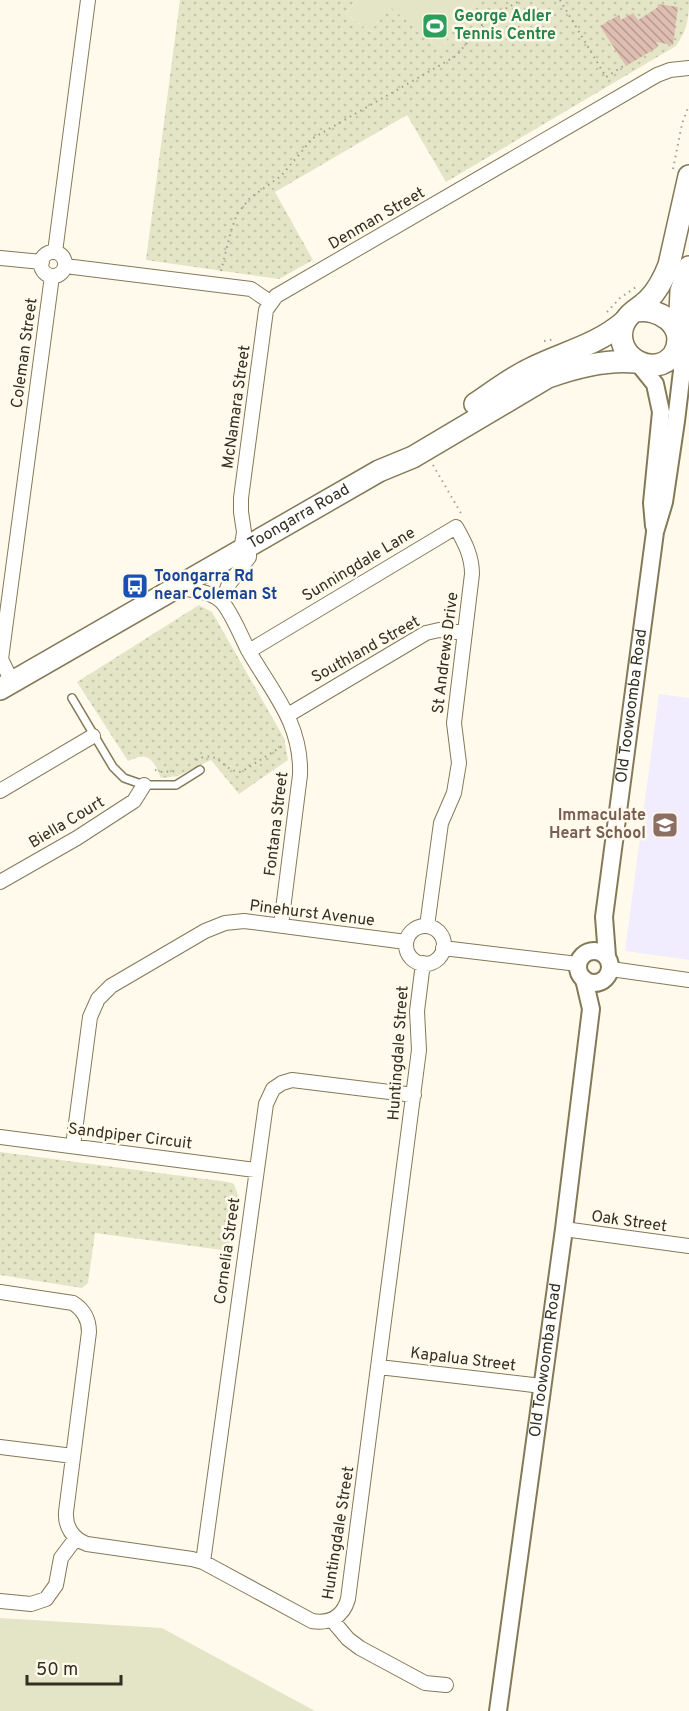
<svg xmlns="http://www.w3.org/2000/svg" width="689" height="1711" viewBox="0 0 689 1711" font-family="Overpass,sans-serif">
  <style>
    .education { fill: #f1edff }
    .grass { fill: #e3e5c6 }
    .park { fill: url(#park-dots) }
    .building { fill: url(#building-back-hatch) }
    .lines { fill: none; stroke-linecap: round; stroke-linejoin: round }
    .service-casing { stroke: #847957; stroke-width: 10 }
    .minor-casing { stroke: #847957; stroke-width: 16 }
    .tertiary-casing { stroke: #847957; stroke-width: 20 }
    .primary-casing { stroke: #847957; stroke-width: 24 }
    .path { stroke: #a39e90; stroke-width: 2; stroke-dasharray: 1.5 4.5; stroke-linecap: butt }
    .service { stroke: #fff; stroke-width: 7 }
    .minor { stroke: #fff; stroke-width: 14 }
    .tertiary { stroke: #fff; stroke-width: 16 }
    .primary { stroke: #fff; stroke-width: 21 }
    .labels { text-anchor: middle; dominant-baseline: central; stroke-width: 5; stroke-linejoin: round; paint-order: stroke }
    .leisure-label { font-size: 16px; font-weight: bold; fill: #27864d; stroke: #fffaeb; text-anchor: start }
    .street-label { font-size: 16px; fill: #332f21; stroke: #fffaeb }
    .transit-label { font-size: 16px; font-weight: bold; fill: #164399; stroke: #fffaeb; text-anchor: start }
    .education-label { font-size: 16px; font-weight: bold; fill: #785e54; stroke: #fffaeb; text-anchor: end }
  </style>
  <defs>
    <pattern id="park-dots" width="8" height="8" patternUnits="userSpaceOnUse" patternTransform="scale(1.5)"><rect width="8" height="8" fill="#e3e5c6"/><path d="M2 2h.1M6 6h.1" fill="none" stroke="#c3c5aa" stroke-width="1.8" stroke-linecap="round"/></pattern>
    <pattern id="building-back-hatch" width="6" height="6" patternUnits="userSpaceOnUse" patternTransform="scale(1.5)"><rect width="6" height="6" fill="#debeb0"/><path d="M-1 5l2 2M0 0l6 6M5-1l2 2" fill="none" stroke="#b59b8f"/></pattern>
  </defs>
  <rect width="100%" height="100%" fill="#fffaeb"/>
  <!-- education -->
  <path class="education" d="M659 694 689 698V960L625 951Z"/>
  <!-- grass -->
  <path class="grass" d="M357 0H478L440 48 390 8 370 32 346 13Z
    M0 1618 162 1628 315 1711H0Z"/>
  <!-- park -->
  <path class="park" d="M180 0H357L346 13 370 32 390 7 440 48 478 0H689C689 19 687 30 676 46L446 182 407 115 275 192 313 260 279 279 146 260Z
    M199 605 212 612 284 738 288 760 239 794 211 760 178 776 161 778C153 759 149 751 128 761L77 682Z
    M0 1152 228 1182 234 1184 238 1195 230 1251 95 1233 88 1283 82 1288 0 1275Z"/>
  <!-- building -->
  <path class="building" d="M658 4 678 7 673 45 656 42 658 47 626 66 600 26 619 15 621 20 633 13 638 20 657 8Z"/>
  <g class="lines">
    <defs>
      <path id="service" d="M72 698 113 767 124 778 144 785H176L200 770"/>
      <path id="minor" d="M55 252 88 0
        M41 264a12 12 0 1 1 24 0a12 12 0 1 1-24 0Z
        M0 258 42 262
        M65 266 251 289 270 302
        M241 551 244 532 241 512V498L266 310 276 296 657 75 670 70 689 68
        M178 588C192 590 210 591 221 601 230 609 242 638 248 650 272 692 302 723 300 775L281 925
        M222 602 229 584 249 557V547
        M249 651 456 527C465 543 472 556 472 574L454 723 459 763 454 793 441 823 427 926
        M12 682 1 659 52 276
        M288 715 426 633 439 630 465 633
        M0 791 93 736
        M0 882 77 838 134 801 144 785
        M406 945a19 19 0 1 1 38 0a19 19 0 1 1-38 0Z
        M443 948 578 964
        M611 969 689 980
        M0 1137 255 1170
        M73 1146 90 1017 98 999 111 986 205 931 225 923 244 921 406 942
        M564 1229 689 1246
        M0 1292 73 1303C84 1310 89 1319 89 1332L66 1512C65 1527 73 1539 87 1544L192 1559 203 1562 312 1621C329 1624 343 1617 348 1599L419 1050 417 1011 423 963
        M379 1367 542 1386
        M0 1447 73 1456
        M203 1562 266 1104 273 1089 282 1083 292 1080 414 1095
        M0 1601 31 1604 46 1599 56 1585 61 1558 76 1538
        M332 1620 348 1639 360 1648 425 1683 446 1685"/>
      <g id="tertiary">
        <path d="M638 363 655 384 661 412 652 503 654 526"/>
        <circle cx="594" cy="967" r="16"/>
        <path id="s1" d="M607 956 604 917 655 532 664 502 676 421 682 371 683 346 681 337"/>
        <path id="s2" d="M498 1711 564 1229 591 1009 584 979"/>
      </g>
      <g id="primary">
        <path d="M633 312C658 305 689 326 674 354 655 380 613 357 623 326 627 313 639 309 648 300 658 290 664 278 669 265L689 176"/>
        <path d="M679 333 681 291 689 267"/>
        <path d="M475 404C493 392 511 378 530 369 564 352 596 346 625 321"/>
        <path id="s3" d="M0 689 379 471 413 457 548 377C576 367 606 359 636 362"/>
      </g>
    </defs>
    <!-- service casing -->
    <use href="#service" class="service-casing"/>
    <!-- minor casing -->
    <use href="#minor" class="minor-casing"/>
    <!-- tertiary casing -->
    <use href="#tertiary" class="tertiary-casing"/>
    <!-- primary casing -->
    <use href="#primary" class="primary-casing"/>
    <!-- path -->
    <path class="path" d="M560 0 606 77 625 65
      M673 169 682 124 689 105
      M221 271 231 231 237 214 250 198 281 176 313 138 456 56 486 20 521 0
      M607 312 620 298 636 287
      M544 341 555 339
      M433 465 462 515
      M196 760C220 748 221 771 241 772L284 745
      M155 770 162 772 178 771"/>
    <!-- service -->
    <use href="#service" class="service"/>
    <!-- minor -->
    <use href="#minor" class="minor"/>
    <!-- tertiary -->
    <use href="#tertiary" class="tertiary"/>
    <!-- primary -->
    <use href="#primary" class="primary"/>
  </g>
  <!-- icons -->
  <defs>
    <symbol id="stadium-square" viewBox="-11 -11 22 22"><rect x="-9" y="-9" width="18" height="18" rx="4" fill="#2e9e5b" stroke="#fffaeb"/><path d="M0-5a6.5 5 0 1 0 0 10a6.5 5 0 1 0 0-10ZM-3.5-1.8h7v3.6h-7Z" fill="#fff"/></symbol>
    <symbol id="bus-square" viewBox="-11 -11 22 22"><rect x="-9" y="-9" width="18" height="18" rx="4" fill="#1a4fb4" stroke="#fffaeb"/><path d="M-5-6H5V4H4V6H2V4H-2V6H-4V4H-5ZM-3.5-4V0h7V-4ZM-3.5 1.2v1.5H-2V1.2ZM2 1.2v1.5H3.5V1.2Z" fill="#fff"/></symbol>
    <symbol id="school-square" viewBox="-11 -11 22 22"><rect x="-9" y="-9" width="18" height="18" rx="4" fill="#8d6e63" stroke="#fffaeb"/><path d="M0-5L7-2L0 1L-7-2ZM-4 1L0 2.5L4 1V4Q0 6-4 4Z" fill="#fff"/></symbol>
  </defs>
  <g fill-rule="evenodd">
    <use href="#stadium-square" x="420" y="11" width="30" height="30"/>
    <use href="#bus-square" x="120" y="571" width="30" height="30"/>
    <use href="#school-square" x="650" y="810" width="30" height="30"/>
  </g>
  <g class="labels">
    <!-- leisure labels -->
    <g class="leisure-label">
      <text x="454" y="17">George Adler<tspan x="454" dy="18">Tennis Centre</tspan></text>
    </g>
    <!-- street labels -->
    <g class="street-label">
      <text transform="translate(377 219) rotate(-30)">Denman Street</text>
      <text transform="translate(25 353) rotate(-82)">Coleman Street</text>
      <text transform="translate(237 407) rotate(-82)">McNamara Street</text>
      <text stroke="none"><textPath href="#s3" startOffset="345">Toongarra Road</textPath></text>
      <text transform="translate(359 565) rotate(-31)">Sunningdale Lane</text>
      <text transform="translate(366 650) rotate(-29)">Southland Street</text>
      <text transform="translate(446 653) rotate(-83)">St Andrews Drive</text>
      <text stroke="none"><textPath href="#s1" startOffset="252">Old Toowoomba Road</textPath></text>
      <text transform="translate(67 823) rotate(-31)">Biella Court</text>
      <text transform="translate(277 824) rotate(-83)">Fontana Street</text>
      <text transform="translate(312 914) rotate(7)">Pinehurst Avenue</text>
      <text transform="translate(399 1053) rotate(-86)">Huntingdale Street</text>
      <text transform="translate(130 1137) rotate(7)">Sandpiper Circuit</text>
      <text transform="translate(629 1222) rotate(8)">Oak Street</text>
      <text transform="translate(228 1251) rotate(-82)">Cornelia Street</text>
      <text transform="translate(463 1360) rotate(7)">Kapalua Street</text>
      <text stroke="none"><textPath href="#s2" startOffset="354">Old Toowoomba Road</textPath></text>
      <text transform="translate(339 1533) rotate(-81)">Huntingdale Street</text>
    </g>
    <!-- transit labels -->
    <g class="transit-label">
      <text x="154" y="577">Toongarra Rd<tspan x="154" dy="18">near Coleman St</tspan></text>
    </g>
    <!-- education labels -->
    <g class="education-label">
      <text x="646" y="816">Immaculate<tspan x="646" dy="18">Heart School</tspan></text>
    </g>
  </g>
  <!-- scale -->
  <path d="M27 1675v9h94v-9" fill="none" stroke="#332f21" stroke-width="3"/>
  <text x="36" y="1675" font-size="18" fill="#332f21" stroke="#fffaeb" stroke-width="4.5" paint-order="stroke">50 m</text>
</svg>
